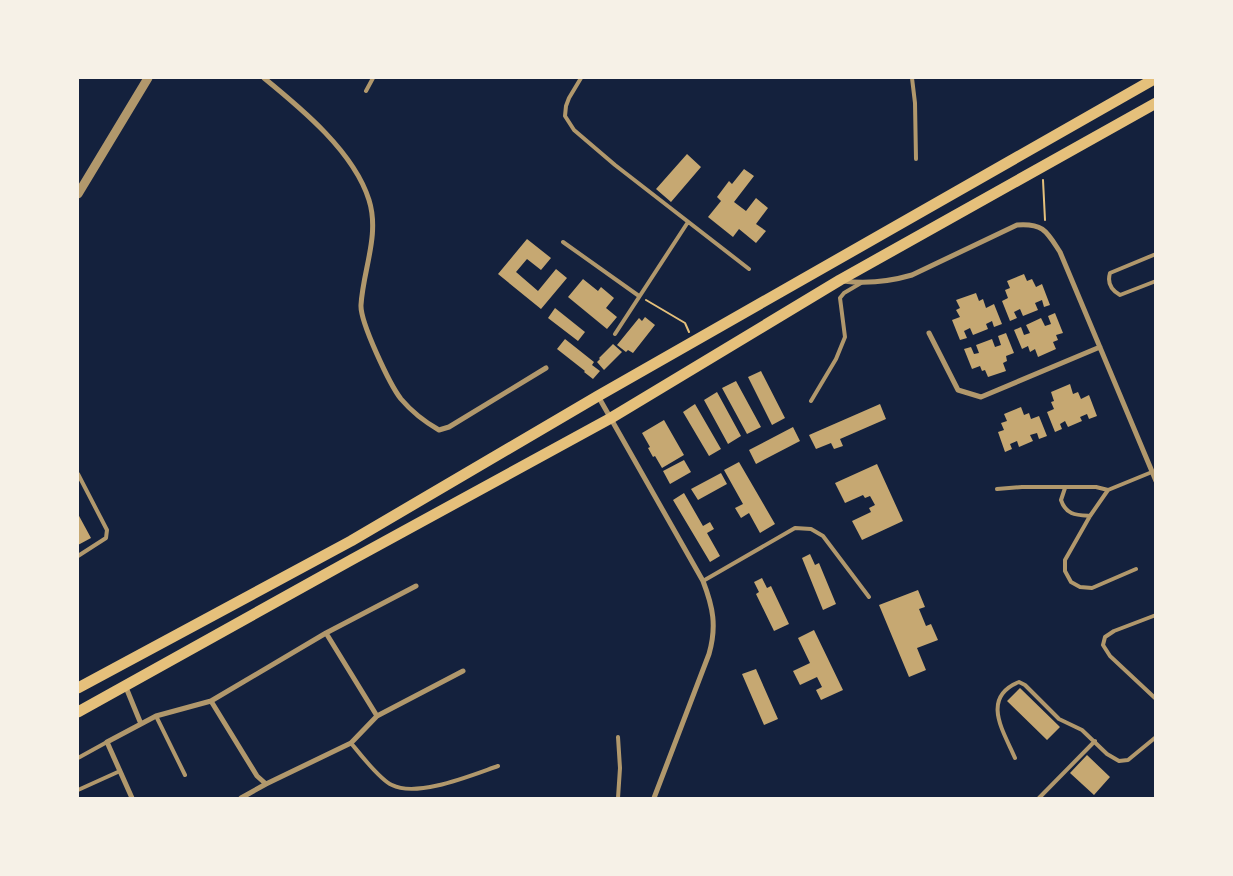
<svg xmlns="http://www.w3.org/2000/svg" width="1233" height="876" viewBox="0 0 1233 876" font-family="Roboto,sans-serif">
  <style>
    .building { fill: #c6a872 }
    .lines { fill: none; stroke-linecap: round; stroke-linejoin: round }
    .path { stroke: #e5c07b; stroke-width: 2 }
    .service { stroke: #b1986c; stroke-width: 4 }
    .minor { stroke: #b1986c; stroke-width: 5 }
    .tertiary { stroke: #b1986c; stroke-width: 9 }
    .trunk { stroke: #e5c07b; stroke-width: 11 }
  </style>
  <rect width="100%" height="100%" fill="#14213d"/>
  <!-- building -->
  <path class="building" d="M687 154 701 167 671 202 656 189Z
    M744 169 754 176 734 202 746 211 756 198 768 208 756 224 766 231 756 243 739 229 733 237 708 217 721 201 717 197 729 181 732 184Z
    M527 239 551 258 541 270 527 259 516 272 538 291 556 269 567 278 541 309 498 274Z
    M1024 274 1027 281 1032 279 1036 287 1042 284 1050 305 1044 307 1042 300 1035 303 1038 310 1023 316 1020 309 1014 312 1017 318 1010 321 1002 301 1008 298 1005 290 1010 288 1007 281Z
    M583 279 598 291 601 287 614 298 606 308 617 317 607 329 568 297Z
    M976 293 979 301 983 299 986 308 994 304 1002 324 994 327 992 321 986 324 988 329 973 335 970 328 964 331 967 338 960 340 952 320 960 317 956 310 960 308 956 300Z
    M555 308 585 332 578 341 548 318Z
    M1055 313 1063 333 1056 335 1058 340 1053 342 1056 349 1038 357 1035 349 1030 352 1028 346 1022 349 1014 330 1021 327 1024 335 1030 333 1026 325 1041 318 1045 326 1051 324 1048 316Z
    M645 317 655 325 633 353 628 350 626 352 617 345 639 318 642 321Z
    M1006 333 1014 353 1006 356 1007 361 1003 363 1006 371 988 377 985 370 982 371 980 366 972 369 964 349 971 347 974 354 979 353 976 345 992 339 995 347 1001 345 998 336Z
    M565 339 594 362 592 365 600 371 593 379 584 372 585 371 557 349Z
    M613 344 622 352 604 370 597 362 600 359 599 358Z
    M761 371 785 418 772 425 748 377Z
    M736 381 761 427 747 434 722 388Z
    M1070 384 1073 394 1078 392 1081 399 1089 395 1097 416 1089 419 1087 414 1080 417 1082 421 1068 427 1065 421 1060 424 1062 429 1055 432 1047 412 1054 409 1051 402 1054 401 1051 392Z
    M717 392 741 436 728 444 704 400Z
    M695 404 721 449 709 456 683 412Z
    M880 404 886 419 840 439 843 446 834 449 831 443 816 449 809 435Z
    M1021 407 1024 415 1029 413 1031 419 1039 416 1047 436 1039 439 1037 433 1030 435 1033 441 1019 447 1017 441 1010 444 1012 449 1005 452 998 432 1004 430 1001 423 1007 421 1004 414Z
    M664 420 684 455 662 468 655 456 653 457 648 448 650 447 642 433Z
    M793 427 800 441 756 464 749 450Z
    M684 460 691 472 670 484 663 471Z
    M739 462 775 524 760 533 749 513 741 518 735 508 743 504 724 470Z
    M877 464 903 521 862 540 852 521 871 512 869 508 875 505 870 496 865 498 863 495 845 503 835 483Z
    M721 473 727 484 698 500 691 489Z
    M684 493 703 526 710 522 714 529 707 533 720 556 710 562 673 500Z
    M78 514 91 538 78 545Z
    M810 554 815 565 819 563 836 604 823 610 802 558Z
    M762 578 767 588 771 586 789 624 774 631 756 594 759 592 754 582Z
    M918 590 925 607 919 609 926 626 931 624 938 640 917 648 926 670 909 677 879 605Z
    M814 630 843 690 821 700 816 690 822 687 817 677 800 685 793 671 810 663 798 638Z
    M756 669 778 719 764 725 742 674Z
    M1020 688 1060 727 1047 740 1007 701Z
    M1087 755 1110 777 1094 795 1070 773Z"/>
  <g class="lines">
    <!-- path -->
    <path class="path" d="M1043 180 1045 220
      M646 300 685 323 689 332"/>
    <!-- service -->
    <path class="service" d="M581 78 569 98 566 106 565 116 574 130 615 165 749 269
      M912 78 915 103 916 159
      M366 91 373 78
      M563 242 639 296
      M1156 254 1110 273C1107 283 1111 290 1120 295L1156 281
      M615 334 688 222
      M811 401 836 359 845 337 840 298 844 293 861 283
      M78 474 107 530 106 538 78 556
      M1065 488 1061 500C1066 515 1076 515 1090 516
      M997 489 1022 487H1096L1108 490 1152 472
      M1108 490 1090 516 1065 560V571L1071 582 1080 587 1092 588 1136 569
      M703 581 795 528 811 529 823 536 869 597
      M1156 615 1114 631 1105 637 1103 645 1110 656 1156 699
      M156 716 185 775
      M618 737 620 768 618 798
      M351 743C360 754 380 780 392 785 417 798 472 775 498 766
      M78 758 107 742
      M1015 758C1004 732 980 698 1019 682L1025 685 1059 719 1082 730 1107 754 1119 761 1128 760 1156 737
      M78 790 120 771
      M1039 798 1095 741"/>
    <!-- minor -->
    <path class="minor" d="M264 78C302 109 354 152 369 200 380 235 363 270 361 305 360 322 390 385 401 399 412 412 425 422 439 430L449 427 546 368
      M843 281C868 284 888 282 912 275L1017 225C1044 223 1047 232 1060 252L1156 481
      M929 333 958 390 981 397 1100 347
      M598 396 703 581C713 607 717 626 709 654L654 798
      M326 633 377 716
      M125 685 141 724
      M211 701 257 776 266 784 351 743 377 716 463 671
      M132 798 107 742 156 716 211 701 326 633 416 586
      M241 798 266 784"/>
    <!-- tertiary -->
    <path class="tertiary" d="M78 194 148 78"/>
    <!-- trunk -->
    <path class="trunk" d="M78 688 351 541 598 396 1156 78
      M78 712 353 559 611 418 840 280 1156 103"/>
  </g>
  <!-- border -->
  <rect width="1233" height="876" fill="none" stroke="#f6f1e7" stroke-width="158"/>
</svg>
